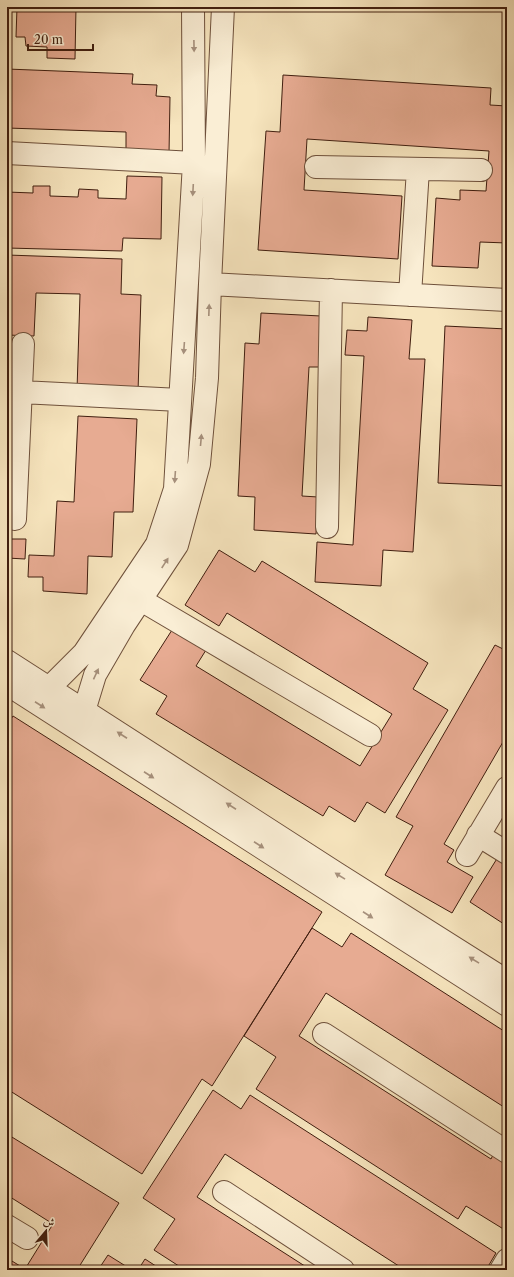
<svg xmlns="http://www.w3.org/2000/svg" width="514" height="1277" viewBox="0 0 514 1277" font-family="'Libre Caslon Text',Amiri,serif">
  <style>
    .building { fill: #e7ab92; stroke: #401e0f }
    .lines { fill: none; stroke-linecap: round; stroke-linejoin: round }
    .minor-casing { stroke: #6e503b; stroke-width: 24 }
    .minor { stroke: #faeed5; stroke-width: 22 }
    .oneway { fill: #a6907c }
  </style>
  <rect width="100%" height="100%" fill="#f7e5be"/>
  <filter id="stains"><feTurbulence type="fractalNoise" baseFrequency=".005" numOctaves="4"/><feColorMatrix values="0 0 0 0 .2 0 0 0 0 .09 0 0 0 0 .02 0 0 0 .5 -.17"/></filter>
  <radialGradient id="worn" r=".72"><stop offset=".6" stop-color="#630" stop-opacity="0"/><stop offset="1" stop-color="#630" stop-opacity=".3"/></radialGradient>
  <!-- building -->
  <path class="building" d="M17 7H76L75 59 47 58V47L26 46 25 37H16Z
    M7 69 133 74 132 84 157 85 156 96 170 97 169 154 126 153V132L7 128Z
    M283 75 491 88 490 105 507 106V243L480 242 478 268 432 266 436 198 460 200V190L486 191 489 151 307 139 304 190 402 196 398 259 258 250 266 131 280 132Z
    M127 176 162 177 161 239 123 238 122 251 7 248V192L33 193V186H50V196L78 197 79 189 98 190V198L126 199Z
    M7 255 122 259 121 294 141 295 138 392 77 390 80 294 36 293 34 336 7 335Z
    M261 313 321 316 319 367H309L302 496 318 497 316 534 254 530 255 497 238 496 245 343 259 344Z
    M368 317 412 320 409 359H425L413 552 383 550 381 586 315 582 317 542 353 545 364 356 345 355 347 330 367 331Z
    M445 326 507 329V486L438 483Z
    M78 416 137 419 133 512H114L112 557 88 556 87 594 43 591V577H28L29 555 54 556 57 501 74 502Z
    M7 539H26L25 559 7 558Z
    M219 550 255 572 262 561 428 663 413 689 448 710 385 813 367 802 355 822 329 806 323 816 156 714 167 696 140 680 172 630 206 650 196 666 360 766 392 714 227 613 219 626 185 605Z
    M495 645 507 651V735L444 844 454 850 447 862 473 877 452 913 385 875 413 826 396 817Z
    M13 716 322 912 212 1086 202 1079 142 1174 7 1089V725Z
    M498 857 507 863V926L470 902Z
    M312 928 342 947 351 933 507 1033V1109L326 993 299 1036 491 1159 493 1155 507 1164V1228L505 1230 466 1206 458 1219 256 1089 276 1057 244 1036Z
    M213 1090 241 1109 250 1095 496 1253 486 1270H405L225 1154 197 1197 311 1270H185L154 1250 175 1219 143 1198Z
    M7 1134 119 1203 77 1270H7V1258L25 1269 53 1224 7 1195Z
    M108 1255 132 1270H98Z
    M145 1259 162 1270H138Z"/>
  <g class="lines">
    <defs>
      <path id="minor" d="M7 153 194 163
        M316 167 481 170
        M210 284 507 300
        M410 295 418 169
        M21 392 180 400
        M15 519 23 344
        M327 527 331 290
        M141 600 370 735
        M7 661 336 873 507 981
        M7 684 507 1005
        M49 688 84 653 157 544 175 489 194 163 193 7
        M84 711 95 675 124 625 177 545 199 464 207 378 210 284 223 7
        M478 835 507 853
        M467 855 507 788
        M324 1034 507 1152
        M224 1192 343 1270
        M7 1226 27 1238
        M501 1270 507 1260"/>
    </defs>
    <!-- minor casing -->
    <use href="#minor" class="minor-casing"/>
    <!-- minor -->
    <use href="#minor" class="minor"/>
  </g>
  <!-- one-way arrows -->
  <defs><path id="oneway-solid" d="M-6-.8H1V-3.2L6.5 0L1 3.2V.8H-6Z"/></defs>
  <g class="oneway">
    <use href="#oneway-solid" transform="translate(194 46) rotate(89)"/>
    <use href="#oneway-solid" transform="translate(193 190) rotate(93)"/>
    <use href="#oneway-solid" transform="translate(209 310) rotate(-88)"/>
    <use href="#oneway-solid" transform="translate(184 348) rotate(94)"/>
    <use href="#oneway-solid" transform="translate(201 440) rotate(-85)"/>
    <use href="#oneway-solid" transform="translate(175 477) rotate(94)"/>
    <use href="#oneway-solid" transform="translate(165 563) rotate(-57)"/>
    <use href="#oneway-solid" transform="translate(96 674) rotate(-65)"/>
    <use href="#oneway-solid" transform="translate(40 705) rotate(33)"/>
    <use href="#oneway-solid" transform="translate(122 735) rotate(-147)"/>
    <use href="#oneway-solid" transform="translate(149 775) rotate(33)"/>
    <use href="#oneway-solid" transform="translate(231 806) rotate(-147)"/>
    <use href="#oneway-solid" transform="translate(259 845) rotate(33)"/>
    <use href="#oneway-solid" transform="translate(340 876) rotate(-148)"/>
    <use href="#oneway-solid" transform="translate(368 915) rotate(33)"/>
    <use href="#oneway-solid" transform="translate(474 960) rotate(-148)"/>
  </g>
  <!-- margin -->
  <rect width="514" height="1277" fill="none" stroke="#f7e5be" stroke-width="24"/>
  <rect x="8" y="8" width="498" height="1261" fill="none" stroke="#401e0f" stroke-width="2"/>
  <rect x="12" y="12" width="490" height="1253" fill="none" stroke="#401e0f"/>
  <!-- north arrow -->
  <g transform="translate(46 1231) rotate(19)" stroke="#faeed5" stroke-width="3" paint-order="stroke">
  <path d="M0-3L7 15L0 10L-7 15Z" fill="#401e0f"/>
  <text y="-6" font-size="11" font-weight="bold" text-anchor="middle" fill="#401e0f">ش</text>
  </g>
  <!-- scale -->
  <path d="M28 44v6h65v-6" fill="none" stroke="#401e0f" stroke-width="2"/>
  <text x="34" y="44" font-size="12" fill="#401e0f" stroke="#faeed5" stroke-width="3" paint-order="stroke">20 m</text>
  <rect width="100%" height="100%" filter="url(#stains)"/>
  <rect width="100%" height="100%" fill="url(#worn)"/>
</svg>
